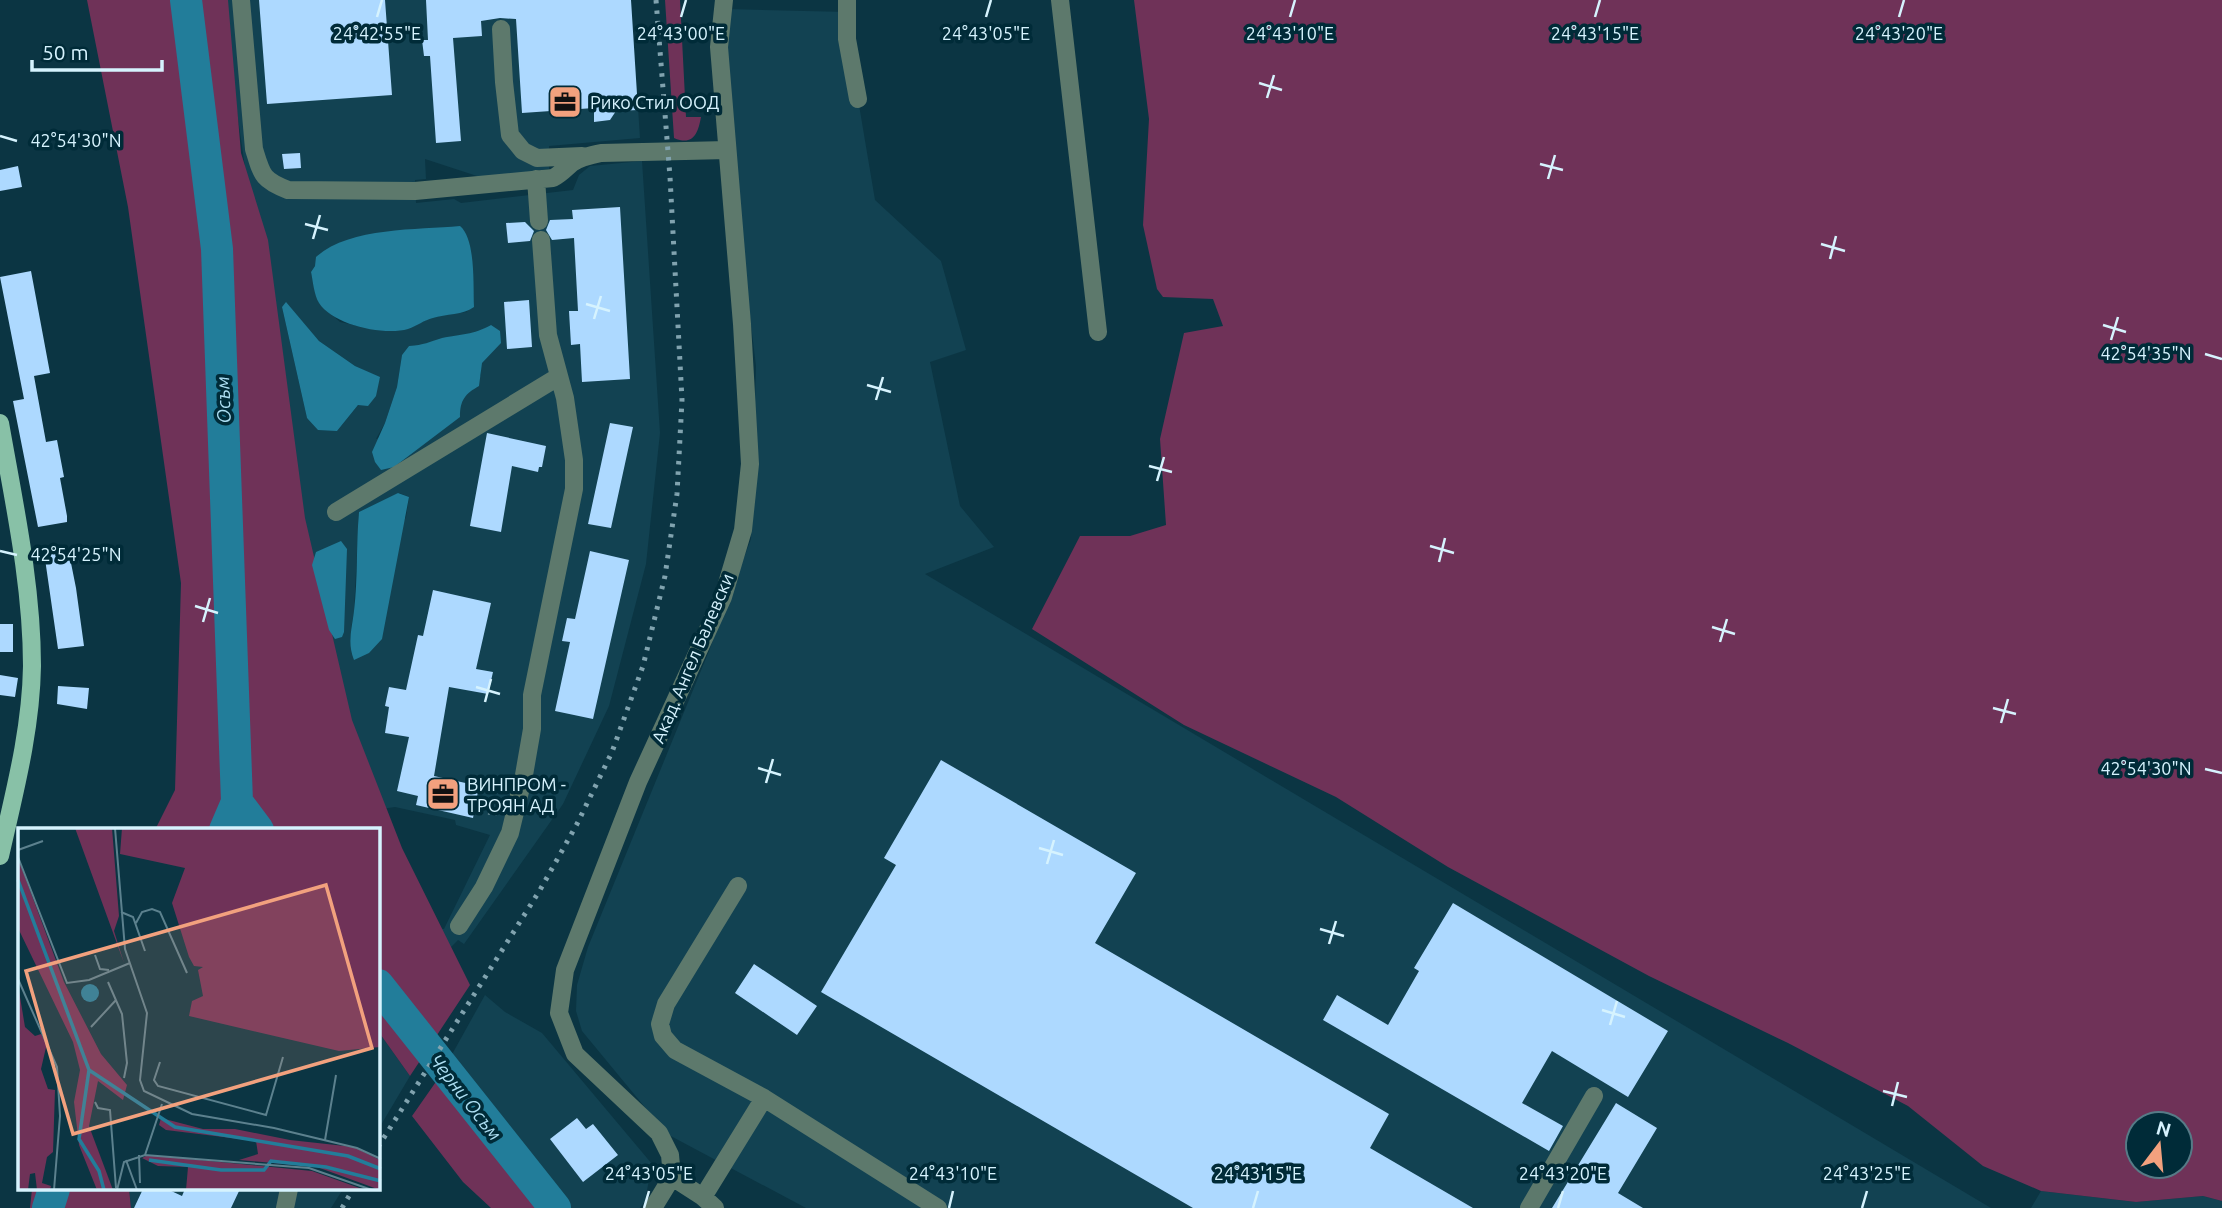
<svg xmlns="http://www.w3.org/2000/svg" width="2222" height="1208" viewBox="0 0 2222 1208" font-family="Ubuntu,sans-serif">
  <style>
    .built { fill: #124252; fill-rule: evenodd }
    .green { fill: #6f3258; fill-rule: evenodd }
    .water { fill: #227d9a }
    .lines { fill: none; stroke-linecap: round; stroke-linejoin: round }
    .river { stroke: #227d9a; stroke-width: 32 }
    .building { fill: #add9ff }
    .path { stroke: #5f8390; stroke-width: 3.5; stroke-dasharray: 2 5; stroke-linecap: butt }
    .minor { stroke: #5d796c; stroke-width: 18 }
    .major { stroke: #88c1a7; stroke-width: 18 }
    .rail { stroke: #81a3af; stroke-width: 5; stroke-dasharray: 3.5 7; stroke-linecap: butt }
    .ticks { fill: none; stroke: #d6f3fe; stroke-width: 2.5 }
    .labels { text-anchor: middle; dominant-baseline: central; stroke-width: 7; stroke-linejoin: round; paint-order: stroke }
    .poi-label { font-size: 18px; fill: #d6f3fe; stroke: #002b38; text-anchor: start }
    .street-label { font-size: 18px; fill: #d6f3fe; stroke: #002b38 }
    .water-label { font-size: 19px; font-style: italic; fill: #acdef2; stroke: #002b38 }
    .inset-river { fill: none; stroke: #227d9a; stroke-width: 3.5 }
    .inset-road { fill: none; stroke: #5c818e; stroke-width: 2 }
    .view { fill: #f2a17e; fill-opacity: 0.15; stroke: #f2a17e; stroke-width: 3.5 }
    .inset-edge { fill: none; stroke: #d6f3fe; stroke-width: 3.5 }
    .ticks-label { font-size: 18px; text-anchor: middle; fill: #d6f3fe; stroke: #002b38; stroke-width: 7; stroke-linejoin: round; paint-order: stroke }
  </style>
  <rect width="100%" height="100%" fill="#0b3543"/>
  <!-- built -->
  <path class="built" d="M221 0H631L640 138 549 146V169L496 176H477L425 159 426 179 415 180 416 203 454 199 461 203 573 190 579 175 590 166 642 161 660 433 646 564 609 706 563 804 464 944 458 940 444 954 368 799 304 578ZM315 266 468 312 450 313 426 320 407 329H374L340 322 319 303 311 272ZM286 303 319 341 355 366 380 378 337 431 307 418 282 307ZM491 325 481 363V375L465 394 460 405 376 439 385 423 397 387 402 355 409 346 426 345 443 338 477 333ZM399 493 409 497 406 517 351 629 354 612 359 512ZM395 807 455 820 456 825 490 835 444 929 434 928 381 809Z
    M726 9 847 12 858 99 875 200 941 261 966 350 930 362 960 506 994 547 925 574 1991 1208H806L667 1134 582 1031 576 1011 577 985 588 947 709 651 751 539 756 366 726 116Z
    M485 995 505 1012 542 1033 652 1164 645 1201 640 1208H563L492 1150 440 1076Z
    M378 1031 410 1076 378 1130Z
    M129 1189H343L331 1208H131Z
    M2041 1191 2136 1202 2203 1196 2222 1201V1208H2031Z"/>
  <!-- green -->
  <path class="green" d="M87 0H228L241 153 268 240 305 518 352 720 402 848 470 985 410 1076 378 1031V830H155L175 790 181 583 128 207Z
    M665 0H680L686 117H701C698 134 693 146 674 138Z
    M1134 0H2222V1201L2203 1196 2136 1202 2041 1191 1983 1166 1908 1106 1788 1043 1649 976 1448 867 1336 797 1184 725 1032 629 1080 536H1130L1166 525 1160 439 1184 333 1223 326 1213 299 1163 297 1157 289 1143 225 1149 119ZM2138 1124H2180V1166H2138Z
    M440 1076 492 1150 563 1208H491L463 1182 412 1116Z
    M32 1189H129L131 1208H30Z"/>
  <!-- water -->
  <path class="water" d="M460 226C476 239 473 286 474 307 464 315 445 314 433 318 424 320 417 326 408 329 384 336 333 325 319 303 314 295 313 281 311 272L315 266 316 257C349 227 417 230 460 226Z
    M286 302 319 341 355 366 380 377 376 396 368 406 358 405 337 431 318 430 307 418 282 307Z
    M491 325 500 331 501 343 482 363 479 386C465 394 460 400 460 417L394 467 381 470 375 462 372 452 385 423 397 387 402 355 409 346C424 345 429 342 442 338 461 334 473 335 491 325Z
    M398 493 409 497 382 639 369 653 354 660C347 643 352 628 354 611 358 578 356 545 359 512Z
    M341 541 347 549 344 632 342 637 335 639 329 630 312 565 316 552Z"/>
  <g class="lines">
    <!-- river -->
    <path class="river" d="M186 0 217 249 237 802 225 830
      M237 802 258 830
      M378 985 555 1208
      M48 1208 54 1189"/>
  </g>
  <!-- building -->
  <path class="building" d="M259 0H385L392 95 267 104Z
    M426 0H631L638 110 616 111 610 120 594 122V108L522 113 516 19 500 18 481 21 482 36 453 38 461 141 436 143 430 56H424L422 40H428Z
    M300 153 301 168 284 169 282 154Z
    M18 166 22 187 0 191V170Z
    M620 207 630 379 582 382 580 344 571 345 569 311H578L574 238 552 240 546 230 550 220 573 219 572 210Z
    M525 222 534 231 530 241 508 243 506 223Z
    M31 271 50 373 34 376 46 442 57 440 64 477 60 478 67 516V522L38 527 13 401 24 399 0 277Z
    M529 300 532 347 507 349 504 302Z
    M610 423 633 427 611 528 588 524Z
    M487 433 546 446 542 467H539L538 472 512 466 501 532 470 526Z
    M68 548 76 588 84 646 58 649 44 552Z
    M590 551 629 560 593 719 555 711 570 642 562 641 567 618 575 619Z
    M433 590 491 603 476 669 493 672 488 694 449 687 434 776 479 786 473 818 416 805 418 796 397 791 409 737 385 733 389 707 385 706 389 687 406 690 418 635 423 636Z
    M0 624H13V652H0Z
    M0 675 18 678 15 697 0 695Z
    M58 686 89 688 87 709 57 704Z
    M941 760 1136 873 1095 943 1389 1114 1370 1148 1473 1208H1193L821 992 896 865 884 858Z
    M1453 903 1668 1031 1628 1097 1552 1051 1522 1103 1563 1126 1549 1151 1323 1020 1337 995 1388 1025 1419 971 1414 968Z
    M754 964 817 1006 797 1035 735 993Z
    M1616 1103 1657 1128 1618 1193 1643 1208H1552Z
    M577 1118 586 1129 593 1124 618 1155 583 1182 550 1139Z
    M143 1189H167L182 1196 185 1189H240L231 1208H134Z"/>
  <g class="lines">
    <!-- path -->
    <path class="path" d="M474 812 500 814"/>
    <!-- minor -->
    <path class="minor" d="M241 0 254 149C262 175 262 180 288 190L415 191 553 178C561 174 565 169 572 163 581 157 591 155 601 153L727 150
      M847 0V39L858 99
      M1060 0 1098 332
      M501 29 504 82 510 135 523 151 537 158 582 156
      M536 179 539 221
      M336 512 558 377
      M738 886 666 1004 660 1024 663 1036 675 1050 764 1098 938 1208
      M459 926 484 887 510 833 524 775 532 729V695L574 489V460L565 398 548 335 541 240
      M672 1177 670 1155 659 1133 575 1054 559 1013 565 970 638 782 723 597 743 530 750 464 742 324 719 47 724 0
      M672 1177 703 1197 715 1208
      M703 1197 764 1098
      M285 1208 289 1189
      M653 1208 672 1177
      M1529 1208 1594 1096"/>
    <!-- major -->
    <path class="major" d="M0 423C14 503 32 585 32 666 31 731 14 794 0 856"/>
    <!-- rail -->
    <path class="rail" d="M378 1147 540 890 577 824 612 752 643 666 665 576 677 494 682 400 670 177 656 0
      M342 1208 353 1189"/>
  </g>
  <!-- ticks -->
  <path class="ticks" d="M377 17 382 0M681 17 686 0M986 17 991 0M1290 17 1295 0M1595 17 1600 0M1899 17 1904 0M1259 83 1282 90M1267 98 1274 75M0 136 17 141M1540 164 1563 170M1548 179 1555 155M305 224 328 230M313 239 320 215M1821 244 1845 251M1830 259 1836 236M586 304 610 311M594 319 601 296M2103 325 2126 332M2111 340 2118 317M2205 354 2222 359M867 385 891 392M876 400 883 377M1149 466 1172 472M1157 481 1164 457M1430 546 1454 553M0 551 17 555M1439 562 1445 538M195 606 218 613M203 622 210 598M1712 627 1735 634M1720 642 1727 619M476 687 500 694M485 702 491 679M1993 708 2016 714M2001 723 2008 699M758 768 781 775M2205 769 2222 773M766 783 773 759M1039 848 1063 855M1047 864 1054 840M1320 929 1344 936M1329 944 1336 921M1602 1010 1625 1017M1610 1025 1617 1001M1883 1091 1907 1097M1892 1106 1898 1082M644 1208 649 1191M949 1208 953 1191M1253 1208 1258 1191M1558 1208 1563 1191M1862 1208 1867 1191"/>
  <!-- icons -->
  <defs>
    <symbol id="office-square" viewBox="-11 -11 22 22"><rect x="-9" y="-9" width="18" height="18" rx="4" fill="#f2a17e" stroke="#002b38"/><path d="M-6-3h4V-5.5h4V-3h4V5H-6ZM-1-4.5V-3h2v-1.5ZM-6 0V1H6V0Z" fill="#111"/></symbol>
  </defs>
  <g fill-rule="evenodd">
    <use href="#office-square" x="546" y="83" width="38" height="38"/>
    <use href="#office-square" x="424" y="775" width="38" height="38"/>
  </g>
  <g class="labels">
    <!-- poi labels -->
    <g class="poi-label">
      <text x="590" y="102">Рико Стил ООД</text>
      <text x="467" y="784">ВИНПРОМ -<tspan x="467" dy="21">ТРОЯН АД</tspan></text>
    </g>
    <!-- street labels -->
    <g class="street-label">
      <text transform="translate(692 658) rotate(-67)">Акад. Ангел Балевски</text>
    </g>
    <!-- water labels -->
    <g class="water-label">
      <text transform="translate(223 400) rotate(-92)">Осъм</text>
      <text transform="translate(466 1097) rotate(52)">Черни Осъм</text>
    </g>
  </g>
  <!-- overview -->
  <g transform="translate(18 828)">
    <rect width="362" height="362" fill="#0b3543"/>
    <path d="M57 0H94L101 88 96 103 106 135ZM104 0H362V219L321 223 171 188 174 173 185 168 180 142 185 139 176 138 171 129 154 75 167 40 102 26ZM0 30 46 154 83 226 109 257 105 272 80 253 71 298 95 362H79L61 317 56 274 62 242 55 214 0 100ZM0 157 7 199 17 208 23 206 29 215 23 241 30 261 37 262 35 324 29 329 24 355 33 358 32 362H19L17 345 12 346 10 362H0ZM143 290 185 301H217L272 312 336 319 362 332V362L299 339 221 332 240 326 238 313 148 302 141 297ZM130 327 294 343 347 362H168L170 339 140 338 124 330Z" fill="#6f3258"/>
    <path d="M63 165a9 9 0 1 1 18 0a9 9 0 1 1-18 0Z" fill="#227d9a"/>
    <path class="inset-river" d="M0 52 71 242 61 311 81 343 86 362M71 242 157 299 330 328 363 341M131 332 203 342H246L253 333 308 339 363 353"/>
    <path class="inset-road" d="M97 0 107 121 129 185 122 252 126 263 174 286 256 300 339 320 363 331M0 22 25 13M0 29 49 155 71 152 112 135M103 84 115 89 127 123M118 95 124 84 134 81 142 84 169 145M77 127 82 141 91 142M0 151 39 239 42 288 36 362M90 154 104 186 109 235 106 250M73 199 98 172M142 234 136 252 140 258 248 287 265 229M77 274 80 280 92 282 98 360M307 312 318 247M121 327 122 355M127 327 144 276M108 332 119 362M99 362 106 334 127 327 291 340 354 362"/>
    <path class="view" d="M308 57 354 220 55 306 8 143Z"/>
    <rect width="362" height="362" class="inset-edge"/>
  </g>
  <g class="ticks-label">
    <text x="377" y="40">24°42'55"E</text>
    <text x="681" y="40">24°43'00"E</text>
    <text x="986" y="40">24°43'05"E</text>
    <text x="1290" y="40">24°43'10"E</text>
    <text x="1595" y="40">24°43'15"E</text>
    <text x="1899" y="40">24°43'20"E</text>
    <text x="76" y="147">42°54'30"N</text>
    <text x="2146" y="360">42°54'35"N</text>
    <text x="76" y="561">42°54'25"N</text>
    <text x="2146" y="775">42°54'30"N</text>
    <text x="649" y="1180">24°43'05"E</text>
    <text x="953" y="1180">24°43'10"E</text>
    <text x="1258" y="1180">24°43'15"E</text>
    <text x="1563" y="1180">24°43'20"E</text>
    <text x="1867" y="1180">24°43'25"E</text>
  </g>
  <!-- north arrow -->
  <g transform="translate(2159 1145) rotate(16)"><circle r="33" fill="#002b38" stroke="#567b87" stroke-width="2"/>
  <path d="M0-5L12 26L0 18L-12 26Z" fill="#f2a17e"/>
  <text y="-10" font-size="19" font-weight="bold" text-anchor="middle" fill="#d6f3fe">N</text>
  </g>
  <!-- scale -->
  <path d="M32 60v10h130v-10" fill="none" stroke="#d6f3fe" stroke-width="3.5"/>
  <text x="42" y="60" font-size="21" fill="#d6f3fe" stroke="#002b38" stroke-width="5" paint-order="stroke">50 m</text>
</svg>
